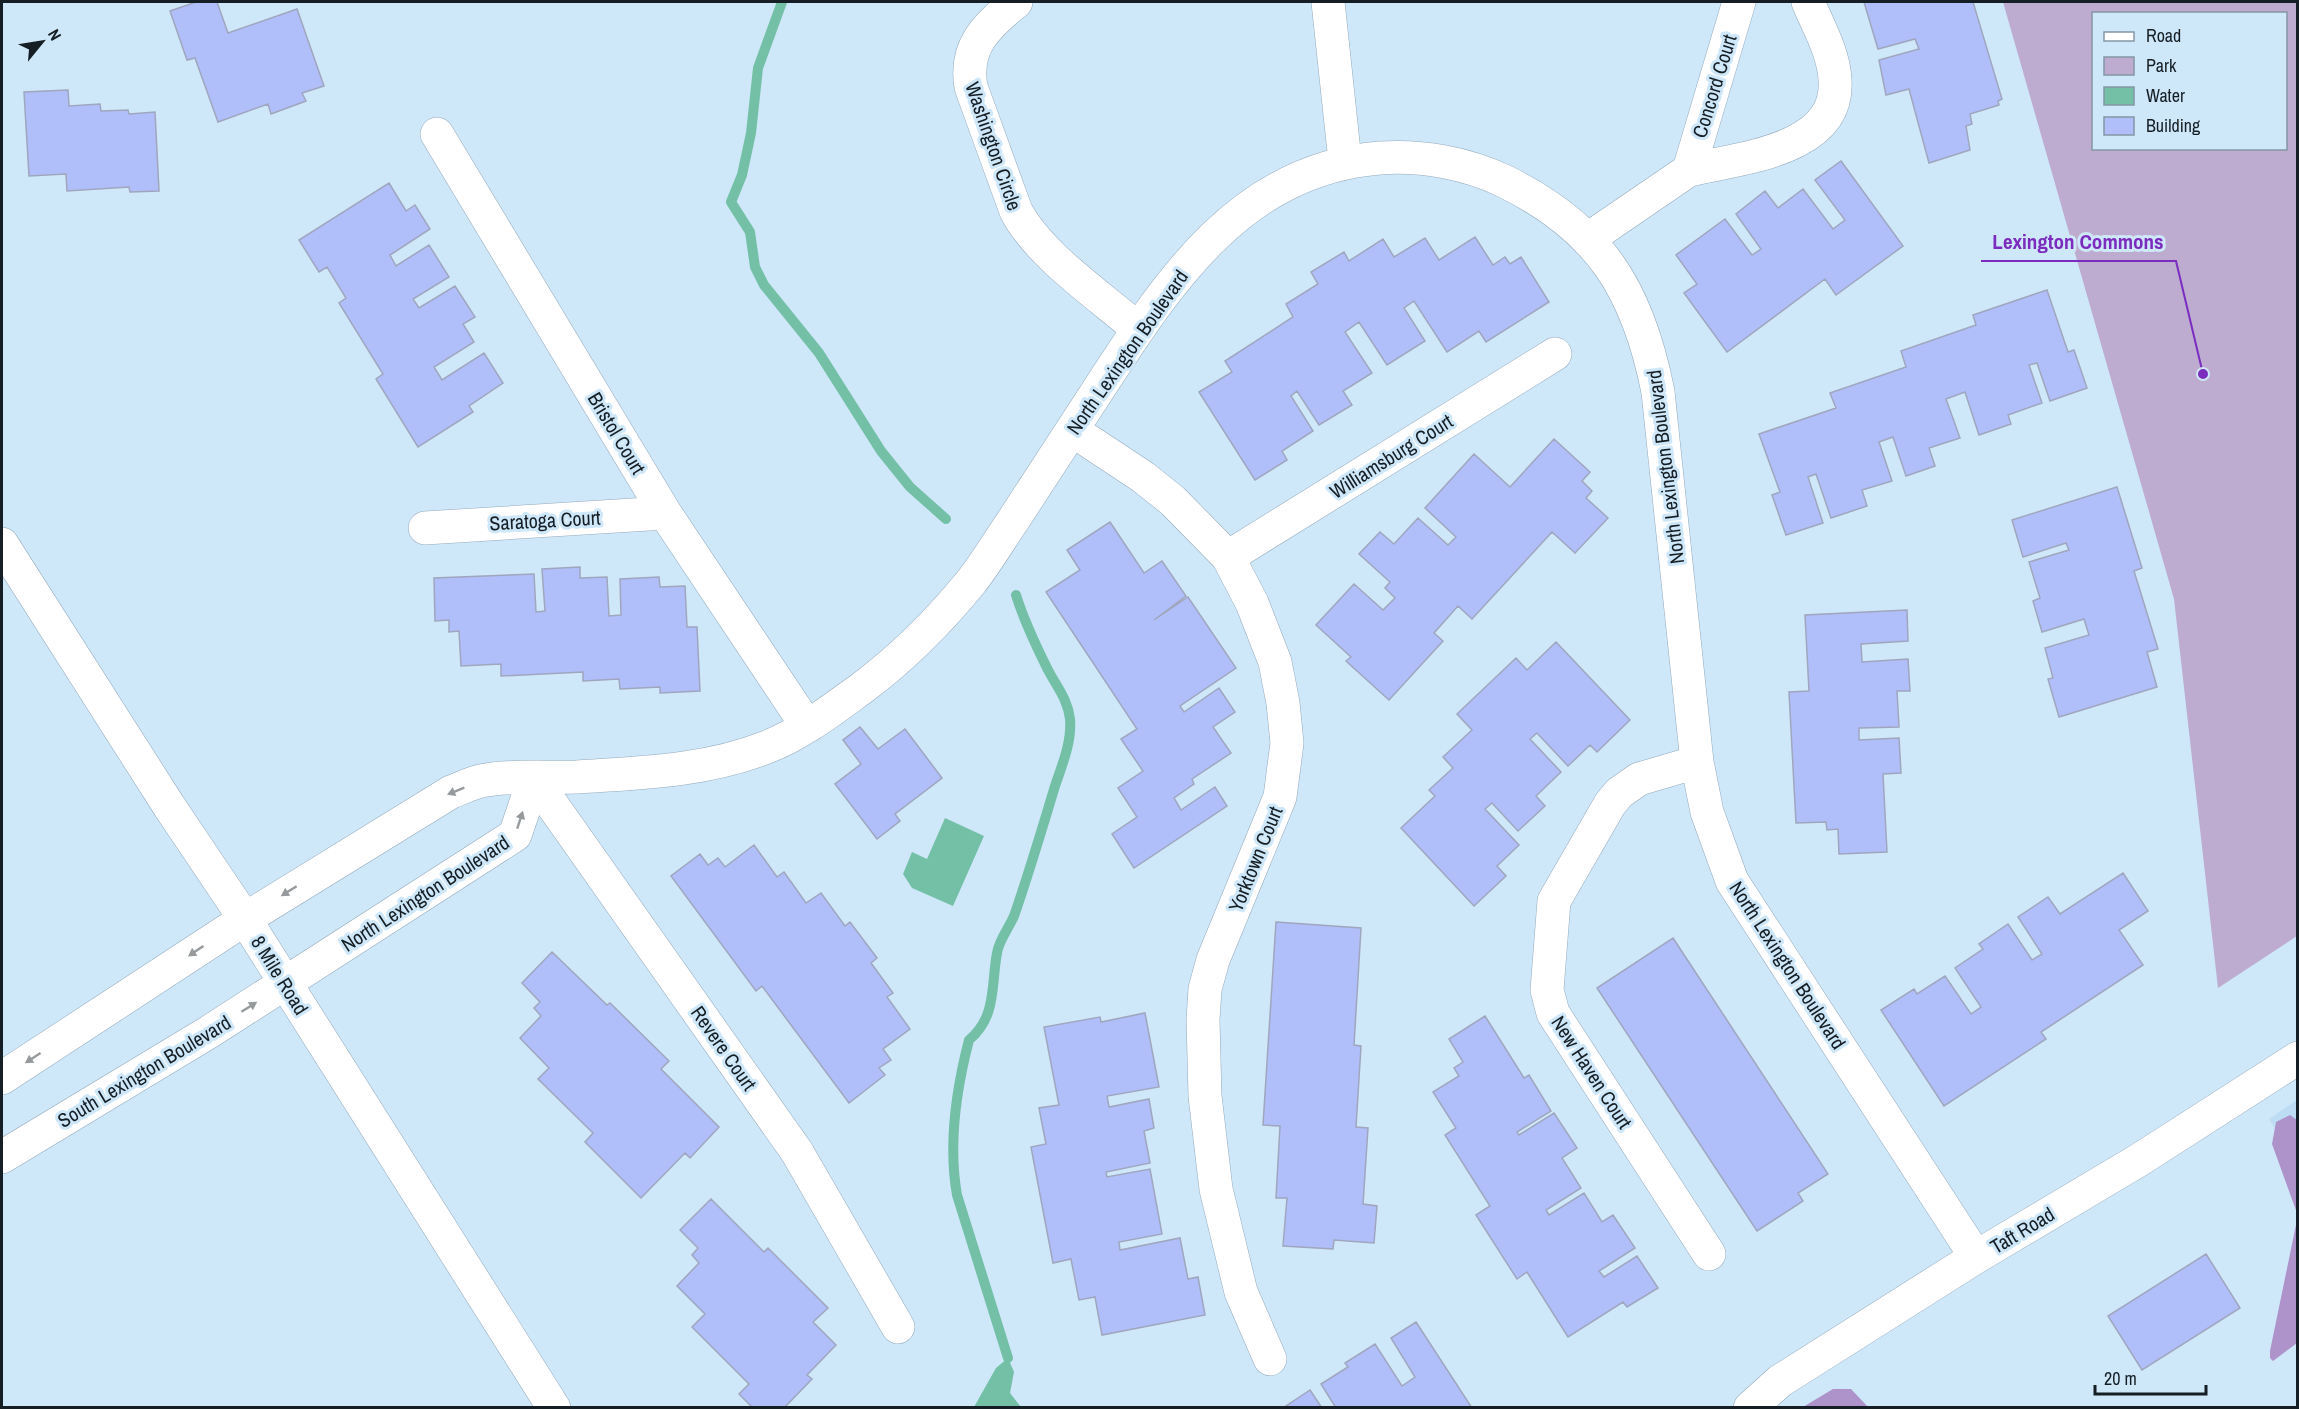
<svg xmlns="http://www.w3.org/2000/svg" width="2299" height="1409" viewBox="0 0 2299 1409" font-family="'Archivo Narrow',sans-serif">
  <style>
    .built { fill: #bdddf4 }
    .green { fill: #bdabd0; fill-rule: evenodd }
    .forest { fill: #ae92ca }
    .water { fill: #74c0a7 }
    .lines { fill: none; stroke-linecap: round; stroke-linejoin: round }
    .stream { stroke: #74c0a7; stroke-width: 10 }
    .building { fill: #b0bffa; stroke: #9fa6be; stroke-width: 1.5 }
    .minor-casing { stroke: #93aabb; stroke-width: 34 }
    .major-casing { stroke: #93aabb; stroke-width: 34 }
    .minor { stroke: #fff; stroke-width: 33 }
    .major { stroke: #fff; stroke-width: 33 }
    .oneway { fill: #969a9c }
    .labels { text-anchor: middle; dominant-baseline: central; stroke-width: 6; stroke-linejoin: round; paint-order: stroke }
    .street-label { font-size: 20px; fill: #151e24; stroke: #cee7f9 }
    .leader { fill: none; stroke: #7b2cbf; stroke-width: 2 }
    .callout-dot { fill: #7b2cbf; stroke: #cee7f9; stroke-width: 2 }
    .callout-label { font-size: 21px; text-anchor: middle; font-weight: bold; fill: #7b2cbf; stroke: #cee7f9; stroke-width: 6; stroke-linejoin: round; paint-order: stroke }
  </style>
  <rect width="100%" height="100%" fill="#cee7f9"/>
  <!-- built -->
  <path class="built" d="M2297 1100V1164L2269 1119Z"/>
  <!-- green -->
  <path class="green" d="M2003 2H2297V936L2218 988 2174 599ZM2094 14H2286V148H2094Z"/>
  <!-- forest -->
  <path class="forest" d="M2290 1115 2297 1120V1213L2272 1144 2276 1122Z
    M2297 1220V1343L2273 1361 2270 1358V1351Z
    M1833 1389H1851L1868 1407H1803Z"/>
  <!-- water -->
  <path class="water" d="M945 818 984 836 953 906 912 888 903 874 912 852 927 859Z
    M1008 1358 1014 1372 1010 1393 1021 1407H974L996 1368Z"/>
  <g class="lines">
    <!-- stream -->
    <path class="stream" d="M782 2 758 68 751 133 742 175 731 202 750 232 755 267 764 285 819 353 881 451 910 487 946 519
      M1008 1358 957 1195C948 1144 956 1090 969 1040 997 1017 991 985 997 953 999 940 1009 928 1014 916 1029 873 1042 829 1055 786 1062 765 1072 742 1070 719 1068 700 1057 687 1048 670 1036 646 1024 621 1016 595"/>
  </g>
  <!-- building -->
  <path class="building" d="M196 2H217L228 33 297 9 324 86 302 93 306 101 271 114 268 104 218 122 195 58 187 60 170 11Z
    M1864 2H1973L2002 99 1998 101 1999 105 1970 114 1972 124 1966 126 1970 150 1929 163 1909 89 1886 95 1879 60 1919 49 1915 39 1878 49Z
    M68 90 69 106 100 104 101 111 128 110 129 114 155 112 159 191 130 192 129 187 67 191 66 174 29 176 24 92Z
    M1841 161 1903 246 1836 295 1825 279 1727 352 1684 293 1697 284 1676 255 1725 219 1752 255 1761 249 1736 214 1765 191 1778 208 1803 189 1833 229 1845 220 1815 180Z
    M389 183 406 211 415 205 430 229 390 255 396 266 429 245 449 277 413 299 419 308 455 286 475 317 463 324 474 342 434 367 442 380 484 353 503 383 469 406 473 412 418 447 376 379 383 374 339 303 346 298 327 267 319 272 299 240Z
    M1475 237 1493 265 1505 257 1510 264 1521 257 1549 302 1486 342 1479 331 1447 352 1414 301 1404 308 1425 341 1387 365 1359 322 1345 332 1372 373 1343 391 1352 405 1319 425 1297 391 1291 396 1313 431 1282 451 1287 460 1255 480 1199 392 1232 372 1225 361 1293 317 1286 304 1318 284 1311 272 1344 252 1349 261 1383 239 1394 257 1425 238 1439 260Z
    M2047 290 2068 352 2074 350 2087 388 2050 401 2037 363 2029 365 2042 403 2008 415 2011 424 1979 435 1965 392 1946 399 1960 438 1929 448 1935 466 1906 476 1893 437 1879 442 1892 481 1862 490 1867 506 1831 518 1816 474 1808 477 1823 523 1786 535 1772 495 1780 492 1759 434 1836 408 1830 393 1906 367 1901 351 1976 325 1973 315Z
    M1554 439 1590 472 1582 481 1592 491 1586 498 1608 518 1575 553 1552 532 1472 619 1458 606 1434 633 1443 641 1389 700 1346 661 1351 657 1316 625 1354 584 1383 610 1395 598 1385 588 1390 582 1359 554 1380 532 1394 544 1418 518 1448 545 1456 537 1425 508 1474 454 1510 487Z
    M2117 487 2142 568 2134 571 2158 649 2147 652 2157 687 2059 717 2048 679 2053 678 2045 648 2089 635 2084 619 2042 632 2033 601 2040 598 2029 562 2069 550 2066 543 2023 557 2012 520Z
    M1110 522 1144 573 1162 561 1186 596 1154 620 1188 597 1236 668 1180 706 1184 712 1219 688 1235 712 1213 727 1231 753 1192 779 1194 784 1174 798 1181 810 1215 787 1227 806 1134 868 1112 834 1137 817 1118 788 1143 771 1121 739 1137 729 1046 592 1080 570 1067 550Z
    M580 567V578L607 577 609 616 621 615 620 579 659 577 660 587 685 586 687 627H697L700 691 660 693V687L620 689 619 679 583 681V672L501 676V664L461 666 459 631 449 632V620L435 621 434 578 534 574 536 612 545 611 542 569Z
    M1907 610 1908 641 1861 644 1862 662 1908 659 1910 691H1897L1899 727 1859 728V740L1899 738 1901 773 1883 774 1887 852 1839 854 1838 829 1827 830 1826 822 1796 823 1789 692 1809 691 1805 615Z
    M1556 642 1630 720 1597 752 1590 745 1568 766 1537 733 1530 739 1561 772 1536 796 1545 806 1518 831 1492 803 1485 809 1519 845 1497 866 1506 876 1474 906 1401 828 1435 796 1429 790 1453 768 1443 757 1472 730 1457 714 1516 658 1527 670Z
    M860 727 878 749 905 729 942 778 895 814 900 821 877 839 835 784 861 764 843 740Z
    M754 845 777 877 784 872 806 903 821 893 845 926 850 922 877 958 871 963 893 993 887 997 910 1029 883 1049 891 1060 879 1068 885 1075 849 1103 762 986 756 991 671 876 700 854 708 865 718 858 725 867Z
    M2123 873 2148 911 2119 930 2143 965 2041 1032 2046 1039 1944 1106 1881 1010 1914 989 1917 994 1945 976 1971 1014 1981 1007 1955 968 1983 949 1979 944 2008 924 2032 960 2042 954 2018 917 2048 897 2060 914Z
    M1276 922 1361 928 1354 1045 1361 1046 1356 1127 1368 1128 1363 1204 1377 1206 1374 1243 1334 1240 1333 1249 1283 1246 1287 1198H1276L1280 1126 1263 1125Z
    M1673 938 1828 1174 1798 1193 1803 1201 1757 1231 1597 988Z
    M552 952 607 1005 610 1003 669 1061 661 1069 719 1127 690 1158 685 1153 641 1198 585 1142 593 1133 538 1079 549 1068 520 1038 541 1016 534 1008 540 1002 522 983Z
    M1145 1013 1159 1087 1107 1096 1109 1107 1149 1099 1154 1128 1144 1131 1150 1163 1106 1172 1107 1177 1150 1169 1162 1234 1119 1242 1120 1250 1180 1238 1188 1279 1198 1277 1205 1315 1102 1335 1095 1297 1079 1300 1071 1259 1053 1263 1031 1147 1046 1144 1039 1108 1059 1105 1044 1027 1100 1017 1101 1022Z
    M1485 1016 1524 1078 1529 1075 1551 1111 1517 1132 1519 1135 1554 1113 1577 1148 1562 1158 1581 1188 1546 1210 1549 1215 1584 1193 1602 1222 1613 1215 1635 1248 1599 1271 1604 1277 1637 1256 1658 1288 1627 1307 1623 1302 1568 1337 1527 1272 1517 1279 1476 1215 1490 1206 1445 1135 1456 1128 1433 1092 1459 1076 1454 1068 1463 1062 1449 1039Z
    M711 1199 764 1252 768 1248 828 1308 813 1322 836 1345 807 1375 812 1379 784 1408H753L739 1394 749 1384 692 1327 705 1314 677 1286 699 1263 692 1255 698 1248 680 1230Z
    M2206 1254 2240 1308 2142 1370 2108 1316Z
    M1416 1322 1472 1408H1336L1321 1384 1348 1367 1345 1363 1375 1344 1402 1386 1415 1377 1391 1338Z
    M1310 1390 1322 1408H1283Z"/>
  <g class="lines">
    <defs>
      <path id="minor" d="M1016 2C986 26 964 47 971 87L1016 211C1039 255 1100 296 1138 329
        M1328 2 1345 161
        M437 134 665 513 807 726
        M1689 170C1739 158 1840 151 1835 80 1834 53 1818 26 1808 2
        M1588 239 1689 170 1739 2
        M1072 430 1143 477 1173 501 1228 557 1252 603 1275 662 1283 703 1287 743 1280 797 1213 960 1205 989 1203 1020 1205 1096 1216 1189 1241 1292 1270 1359
        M425 528 665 513
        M1228 557 1555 354
        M1697 762 1639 779 1619 793 1610 804 1554 901 1547 990 1553 1013 1709 1254
        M534 779 797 1152 898 1327
        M2 1078 245 919 451 792C460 789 471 783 481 781 508 775 549 778 577 777 641 773 707 771 767 747 801 734 833 709 862 688 902 658 940 620 971 582 986 563 999 541 1012 522 1041 477 1071 432 1100 387 1169 281 1241 169 1380 158 1422 155 1466 163 1504 181 1600 228 1638 290 1658 392L1697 762 1707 812 1732 881 1976 1257
        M2 1157 209 1032 515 835 534 779
        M1750 1408 1780 1381 1976 1257 2139 1160 2298 1058"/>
      <path id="major" d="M2 544 169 806 245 919 554 1408"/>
    </defs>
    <!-- minor casing -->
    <use href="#minor" class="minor-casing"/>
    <!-- major casing -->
    <use href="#major" class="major-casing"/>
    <!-- minor -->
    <use href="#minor" class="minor"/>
    <!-- major -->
    <use href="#major" class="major"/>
  </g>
  <!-- one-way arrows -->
  <defs><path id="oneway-solid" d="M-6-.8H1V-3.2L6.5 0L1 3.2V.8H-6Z" transform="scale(1.5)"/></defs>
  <g class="oneway">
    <use href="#oneway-solid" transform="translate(456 791) rotate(158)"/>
    <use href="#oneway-solid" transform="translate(520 820) rotate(-72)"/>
    <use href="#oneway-solid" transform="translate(289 891) rotate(148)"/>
    <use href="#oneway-solid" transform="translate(196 951) rotate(146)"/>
    <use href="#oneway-solid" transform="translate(249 1007) rotate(-32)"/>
    <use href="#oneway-solid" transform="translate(33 1058) rotate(147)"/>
  </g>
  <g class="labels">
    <!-- street labels -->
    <g class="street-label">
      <text transform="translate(1714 86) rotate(-73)">Concord Court</text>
      <text transform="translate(994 146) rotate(71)">Washington Circle</text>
      <text transform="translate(1127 352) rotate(-55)">North Lexington Boulevard</text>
      <text transform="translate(617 433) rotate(59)">Bristol Court</text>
      <text transform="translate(1391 456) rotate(-32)">Williamsburg Court</text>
      <text transform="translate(1665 467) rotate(-97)">North Lexington Boulevard</text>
      <text transform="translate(545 520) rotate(-3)">Saratoga Court</text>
      <text transform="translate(1255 859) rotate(-68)">Yorktown Court</text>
      <text transform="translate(425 893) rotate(-33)">North Lexington Boulevard</text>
      <text transform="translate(1788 965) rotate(57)">North Lexington Boulevard</text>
      <text transform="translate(280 975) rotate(58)">8 Mile Road</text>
      <text transform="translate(724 1048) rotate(55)">Revere Court</text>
      <text transform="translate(144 1071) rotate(-31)">South Lexington Boulevard</text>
      <text transform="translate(1592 1072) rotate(57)">New Haven Court</text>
      <text transform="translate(2022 1230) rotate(-31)">Taft Road</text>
    </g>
  </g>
  <!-- callouts -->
  <path class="leader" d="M2203 374L2176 261H1981"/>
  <circle class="callout-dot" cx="2203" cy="374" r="6"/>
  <g class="callout-label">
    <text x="2078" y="249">Lexington Commons</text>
  </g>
  <!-- border -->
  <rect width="2299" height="1409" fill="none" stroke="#151e24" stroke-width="6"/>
  <!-- legend -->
  <rect x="2092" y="12" width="195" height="138" fill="#cee7f9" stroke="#8497a4" stroke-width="1.5"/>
  <rect x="2104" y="32" width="30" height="9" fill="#ffffff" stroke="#8497a4" stroke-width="1.5"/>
  <text x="2146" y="42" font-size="18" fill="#151e24">Road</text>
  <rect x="2104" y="57" width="30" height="18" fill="#bdabd0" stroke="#8497a4" stroke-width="1.5"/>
  <text x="2146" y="72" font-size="18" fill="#151e24">Park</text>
  <rect x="2104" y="87" width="30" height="18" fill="#74c0a7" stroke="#8497a4" stroke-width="1.5"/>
  <text x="2146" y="102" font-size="18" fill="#151e24">Water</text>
  <rect x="2104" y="117" width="30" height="18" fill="#b0bffa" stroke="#8497a4" stroke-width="1.5"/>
  <text x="2146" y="132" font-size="18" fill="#151e24">Building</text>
  <!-- north arrow -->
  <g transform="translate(42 42) rotate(60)" stroke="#cee7f9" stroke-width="4.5" paint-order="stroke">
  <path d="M0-4.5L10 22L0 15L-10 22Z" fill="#151e24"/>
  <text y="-9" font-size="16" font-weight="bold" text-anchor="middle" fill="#151e24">N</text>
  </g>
  <!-- scale -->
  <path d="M2095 1385v9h111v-9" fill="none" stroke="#151e24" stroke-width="3"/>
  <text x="2104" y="1385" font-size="18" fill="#151e24" stroke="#cee7f9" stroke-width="4.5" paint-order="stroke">20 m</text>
</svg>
